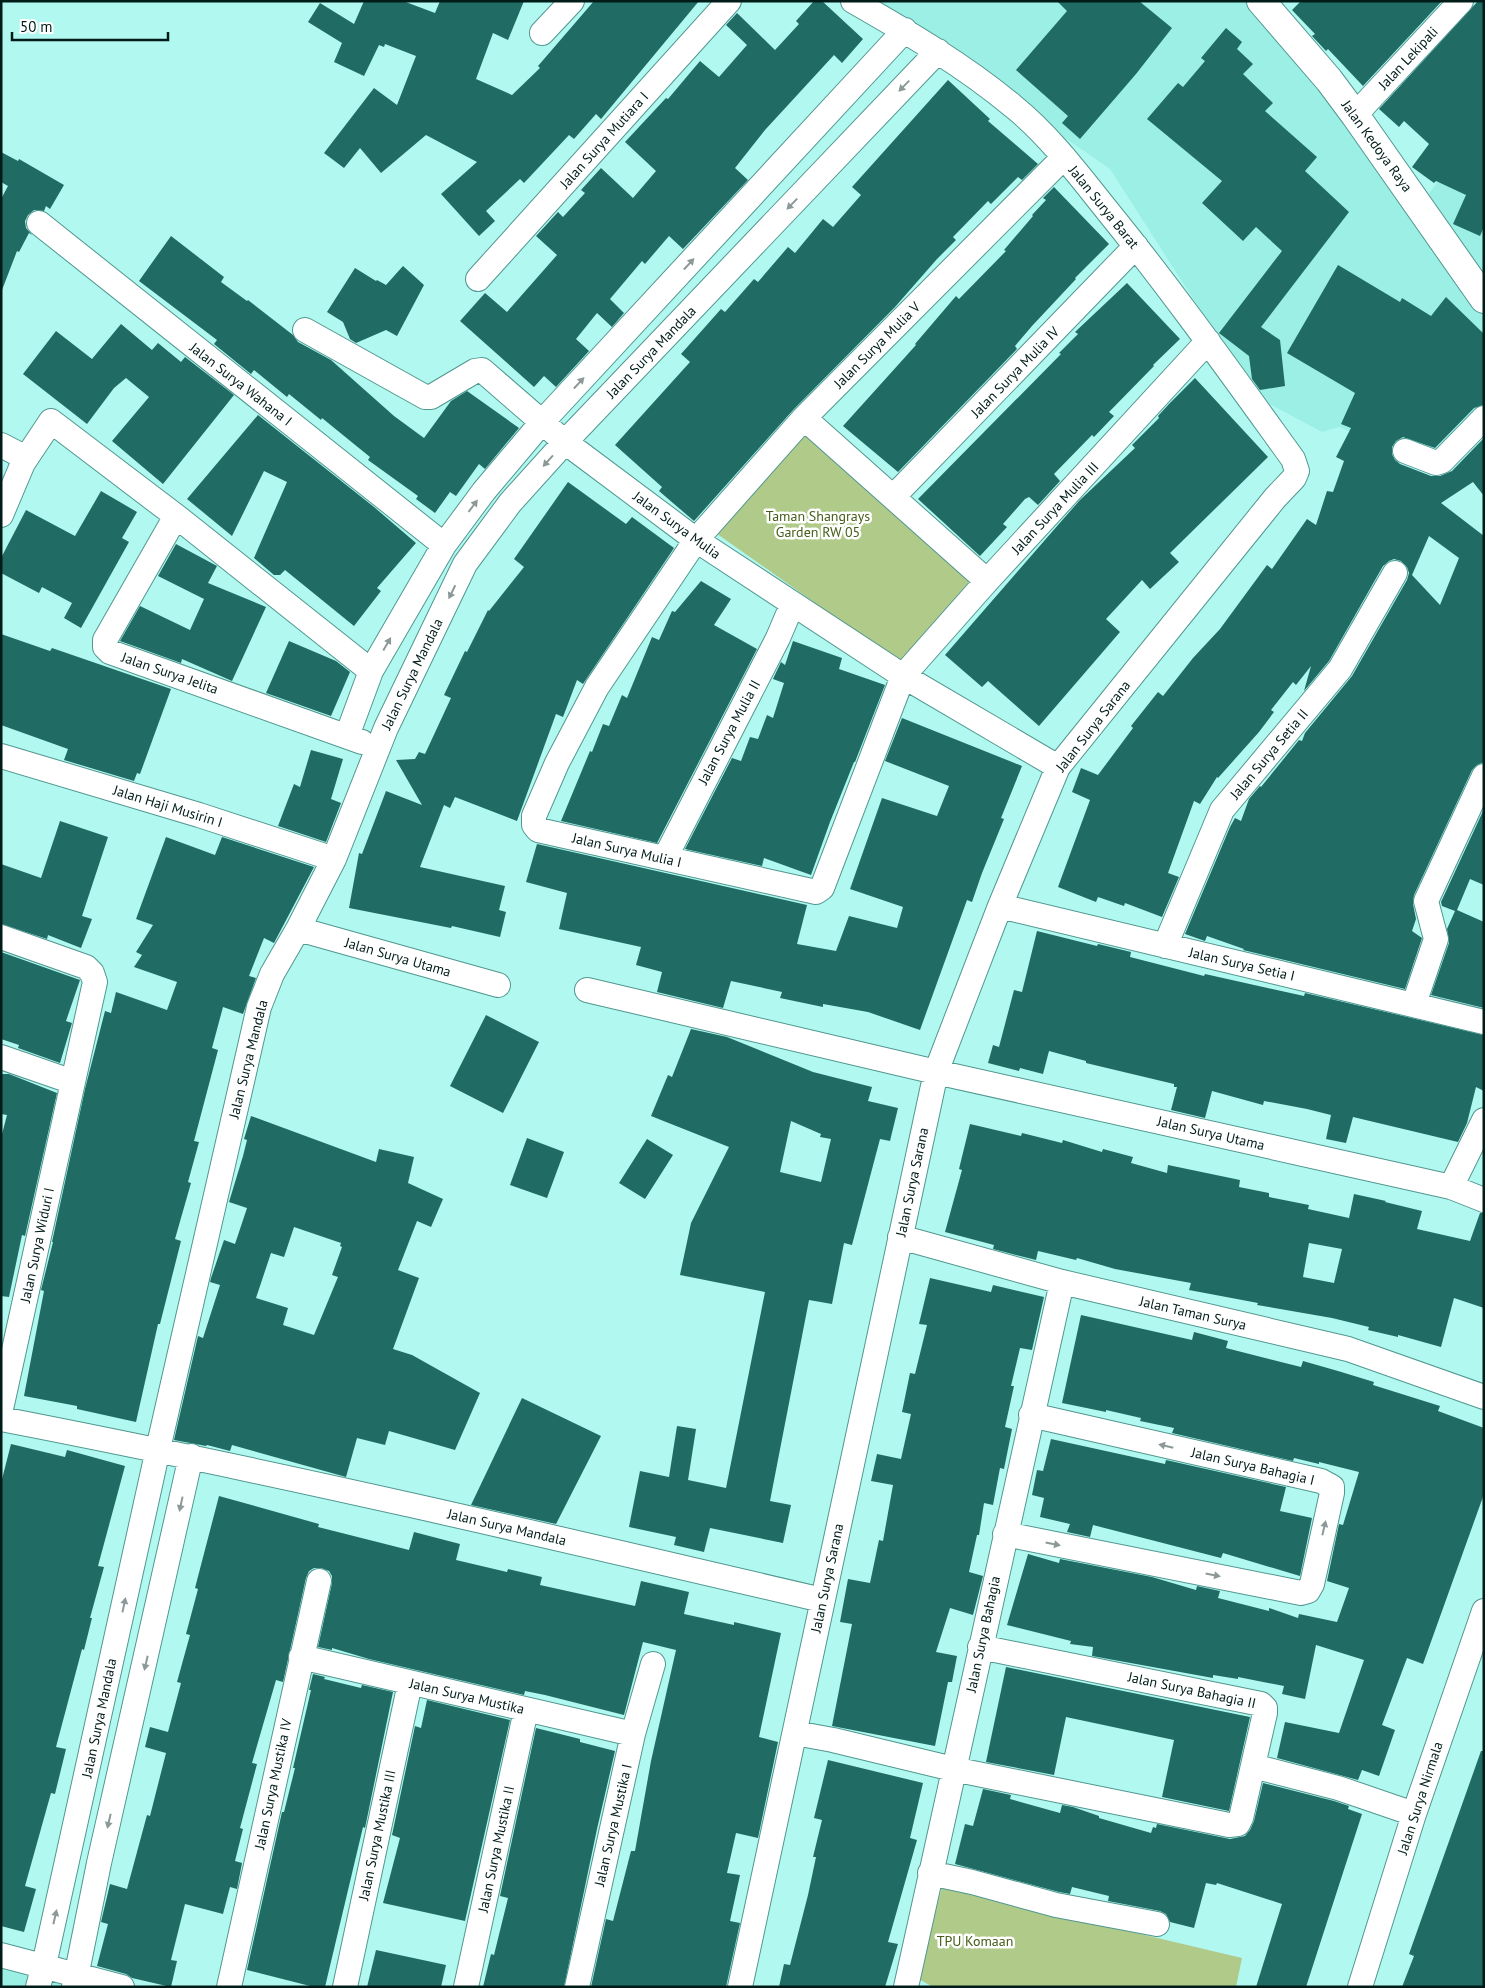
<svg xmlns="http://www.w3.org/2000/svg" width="1485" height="1988" viewBox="0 0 1485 1988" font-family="'PT Sans',sans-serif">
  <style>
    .built { fill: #9cefe5 }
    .green { fill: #b0ca8a }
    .building { fill: #206b64; fill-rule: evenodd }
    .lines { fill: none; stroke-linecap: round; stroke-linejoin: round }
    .street-casing { stroke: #519790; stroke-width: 26 }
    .secondary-casing { stroke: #519790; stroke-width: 30 }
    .street { stroke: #fff; stroke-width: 24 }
    .secondary { stroke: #fff; stroke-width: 28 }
    .oneway { fill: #8c9998 }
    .labels { text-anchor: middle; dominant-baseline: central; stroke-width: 5; stroke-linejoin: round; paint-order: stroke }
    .street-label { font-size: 14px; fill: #001c19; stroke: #fff }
    .park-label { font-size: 14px; fill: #465d19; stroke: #fff }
  </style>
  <rect width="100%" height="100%" fill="#b1f8f0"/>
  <!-- built -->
  <path class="built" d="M866 1H1270L1427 196 1484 121V418L1436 470 1339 427 1322 432 1251 394 1215 333 1110 169Z
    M1 1967 88 1987H1Z"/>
  <!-- green -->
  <path class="green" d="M806 425 975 575 900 663 713 531Z
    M942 1887 1242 1958 1236 1987H933L917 1978Z"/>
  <!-- building -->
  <path class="building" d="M364 1H403L435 13 440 1H524L508 40 493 33 476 79 512 95 540 68 538 66 594 1H699L601 119 596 114 574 139 569 135 524 183 520 179 486 211 495 221 479 236 441 194 477 162 426 135 381 173 360 148 344 168 324 153 374 88 397 105 416 56 385 44 384 47 379 45 364 76 334 62 342 43 308 22 320 3 354 24Z
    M814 1H822L863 39 842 63 834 55 765 130 735 168 748 180 683 249 669 236 645 264 642 261 610 299 624 313 612 327 597 313 576 339 589 351 556 387 544 376 534 387 460 321 485 293 507 312 557 255 536 236 558 212 563 217 585 193 581 190 601 168 633 198 656 171 625 142 666 98 668 99 700 61 719 77 747 45 726 25 737 13 775 50 799 24 796 21Z
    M1057 1H1139L1172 28 1136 74 1080 139 1062 123 1068 116 1016 70 1067 11Z
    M1301 1H1442L1363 86 1328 49 1326 51 1312 36 1315 34 1292 10Z
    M1478 1H1484V227L1480 236 1453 224 1466 195 1436 181 1434 183 1412 167 1429 144 1404 121 1399 127 1379 109Z
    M1226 28 1242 42 1237 49 1253 64 1243 74 1273 103 1265 111 1317 157 1305 171 1349 212 1261 327 1280 340 1285 386 1260 390 1252 379 1249 356 1219 333 1282 251 1256 227 1243 241 1202 203 1222 181 1147 119 1178 83 1183 87 1205 61 1201 58Z
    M948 80 990 119 988 121 1038 164 1022 180 1018 177 991 204 988 201 953 237 956 240 937 259 895 307 794 409 694 521 659 491 662 487 615 445 690 362 681 354 721 309 725 312 754 279 758 282 788 247 795 253 823 219 833 227 861 195 852 187Z
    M1 152 18 161 19 159 64 185 50 209 46 206 44 211 34 210 28 215 25 221 26 228 32 235 29 233 19 252 17 251 2 290 1 199 8 186 1 182Z
    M1054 187 1109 244 1075 278 1076 279 1032 326 1015 346 1017 349 898 472 843 426 916 345 915 344 956 296 959 299 1006 251 1004 250 1033 216 1032 215 1046 200 1043 198Z
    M171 236 224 277 221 282 247 301 248 300 293 335 298 342 331 360 394 416 424 438 451 401 467 391 519 428 485 469 479 464 456 496 450 492 435 513 416 499 418 496 368 460 370 457 322 418 321 420 289 394 287 397 254 370 251 374 214 344 217 340 139 281Z
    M1338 265 1400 302 1402 298 1431 316 1446 297 1484 334V405L1474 408 1435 448 1403 437 1396 441 1392 447V454L1395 460 1400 464 1431 476H1440L1452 471 1484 438V496L1473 482 1441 503 1484 536V762L1477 765 1472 770 1414 895 1413 904 1416 919 1412 931 1422 938 1405 989 1243 950 1244 949 1207 936 1205 941 1185 934 1230 827 1235 818 1241 821 1249 799 1260 786 1261 787 1299 740 1302 741 1305 733 1352 676 1407 580 1409 573 1407 567 1401 561 1394 559 1389 561 1383 566 1329 661 1304 691 1311 666 1296 685 1293 682 1271 710 1274 712 1259 732 1218 778 1217 777 1200 804 1194 801 1168 873 1179 877 1162 917 1125 903 1124 906 1098 897 1096 902 1058 887 1090 800 1072 792 1081 768 1098 775 1133 728 1131 726 1158 692 1163 696 1193 658 1220 629 1267 565 1272 569 1307 519 1316 525 1327 491 1333 492 1344 461 1336 457 1351 428 1341 424 1355 393 1287 353ZM1429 536 1459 558 1440 605 1412 575Z
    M403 266 424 285 397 336 386 330 356 343 350 339 343 322 327 312 355 268 376 281 377 280 386 285Z
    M1127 283 1180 339 1153 365 1154 366 1109 412 1114 416 1094 437 1092 435 1054 474 1060 481 1038 505 1029 497 1025 499 1003 524 1007 527 980 556 918 499 1061 354 1059 353 1078 334 1075 332Z
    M121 324 152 350 158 343 181 362 185 357 234 395 163 484 112 441 149 397 126 378 114 388 87 424 23 374 56 331 92 359Z
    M1195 378 1268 457 1170 553 1179 562 1150 589 1142 580 1106 619 1120 632 1039 726 988 681 982 687 945 655 1058 525 1080 500 1135 448 1132 445 1159 418 1158 416 1169 404Z
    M258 415 374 507 416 543 377 588 381 591 354 626 285 570 280 575H274L254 558 287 482 264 471 232 536 187 499Z
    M568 482 626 524 632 517 674 548 583 684 577 680 563 717 556 714 517 821 455 797 450 808 444 805 420 867 505 886 499 910 506 912 500 937 452 926 451 928 349 908 359 853 362 854 386 791 422 805 396 760 415 759 419 752 425 754 451 698 444 695 465 651 467 652 488 610 489 611 524 567 514 559Z
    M101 491 137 512 122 538 129 542 81 628 64 618 72 603 42 587 39 593 1 573V558L26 510 75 536Z
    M176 544 217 566 208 583 266 607 232 681 182 659 181 663 120 641 140 606 190 630 204 599 158 576Z
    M701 581 731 599 714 625 757 649 657 843 561 821 590 751 592 752 603 724 609 726 622 695 627 698 652 637 659 640 672 611 675 612Z
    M1 634 50 651 52 648 171 689 140 774 137 773 134 781 64 760 68 749 1 725Z
    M289 641 336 661 350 672 331 716 266 693Z
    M793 641 842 658 839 669 885 685 855 762H854L830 822 811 875 764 858 762 866 685 849 732 758 741 761 750 737 758 739 767 715 773 718 784 683 773 679 781 662 785 665Z
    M902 718 1022 766 1001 818 1004 819 982 873 972 902 967 900 920 1030 868 1012 823 1004V1007L780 998 782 992 731 981 723 1008 657 992 662 972 636 965 641 947 559 929 567 893 526 882 537 844 807 905 797 944 836 951 849 916 897 928 903 907 850 889 882 798 937 816 949 786 885 761Z
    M311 750 343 759 331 799 341 803 326 842 278 826 294 784 300 787Z
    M1484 809V885L1470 879 1457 910 1484 922V1008L1431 995 1449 943 1447 929 1455 911 1442 906 1441 902Z
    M60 821 108 837 82 916 92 919 81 948 48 935 47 939 1 924V864L41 878Z
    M166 837 215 855 222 837 314 867 274 943 264 938 249 976 256 978 243 1014 223 1007 212 1048 218 1050 194 1141 199 1142 188 1182 191 1183 175 1239 181 1241 160 1324H158L136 1422 77 1409V1406L24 1396 44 1291 41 1290 53 1242H52L85 1089 105 1011 111 1013 116 992 167 1010 177 982 134 967 142 955 136 952 153 925 136 919Z
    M1037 931 1097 946 1098 944 1131 952 1130 957 1204 976 1205 974 1304 996 1305 993 1484 1035V1091L1476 1087 1467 1123 1458 1142 1353 1117 1346 1143 1326 1139 1331 1115 1307 1109 1264 1101 1263 1105 1212 1091 1205 1118 1171 1110 1177 1087H1174V1084L1086 1063V1061L1049 1051 1043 1074 1020 1068 1019 1071 988 1063 993 1045 999 1047 1014 990 1022 992Z
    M1 952 80 980 66 1021 72 1023 60 1063 18 1048 19 1045 1 1039Z
    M486 1015 539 1042 503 1113 450 1086Z
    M691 1029 727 1037 813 1072 872 1087 868 1101 898 1108 890 1141 880 1139 852 1245 844 1243 832 1304 809 1300 770 1501 791 1505 783 1543 710 1528 704 1552 674 1545 676 1537 629 1527 640 1471 669 1477 677 1426 696 1429 688 1480 726 1488 765 1292 680 1275 691 1223 729 1147 651 1116 668 1075 672 1077ZM791 1121 821 1134 820 1137 831 1139 821 1182 780 1172Z
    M1 1074H9L57 1093 25 1236 22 1235 9 1297 1 1296V1138L7 1115 1 1114Z
    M251 1116 376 1162 379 1149 414 1157 408 1183 443 1199 431 1227 417 1221 398 1270 419 1278 393 1349 412 1355 480 1393 455 1450 389 1431 385 1445 357 1438 346 1477 232 1445 230 1451 207 1445 206 1446 174 1440 198 1336 203 1338 220 1285 210 1282 211 1278 224 1240 235 1244 247 1208 229 1202 243 1156 247 1140 244 1139ZM294 1227 341 1243 340 1246 342 1247 332 1275 338 1277 314 1335 283 1325 288 1308 256 1298 271 1253 284 1257Z
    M970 1124 1021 1136 1022 1133 1062 1143 1063 1140 1102 1152 1103 1149 1133 1157 1131 1163 1167 1173 1168 1165 1240 1180 1239 1187 1269 1193V1197L1309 1205 1308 1209 1349 1218 1354 1194 1386 1201 1385 1202 1422 1211 1417 1229 1470 1241 1480 1213H1484V1308L1454 1298 1441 1347 1398 1335V1337L1368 1330 1369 1327 1332 1318 1257 1305 1258 1303 1189 1290 1191 1283 1115 1269 1077 1258 1076 1260 1038 1251 1036 1260 993 1249 994 1245 945 1232 962 1170 959 1169ZM1309 1243 1342 1249 1334 1283 1303 1277Z
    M527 1138 564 1152 547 1198 510 1185Z
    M647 1139 673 1155 645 1199 619 1183Z
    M930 1278 991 1292 993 1285 1044 1297 1032 1350 1020 1348 1011 1386H1014L1005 1427 1012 1429 1004 1469 1000 1468 993 1505 984 1503 979 1535H977L969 1572 983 1576 973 1615 950 1608 936 1652 957 1656 952 1682H948L935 1746 832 1726 852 1624 840 1622 848 1579 870 1583 879 1540 883 1541 893 1485 871 1481 877 1454 901 1459 911 1414 902 1412 910 1373 915 1374 927 1325 919 1324Z
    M1081 1315 1192 1340 1194 1332 1228 1341 1226 1348 1301 1367 1303 1361 1338 1371 1374 1382 1373 1385 1440 1406 1438 1411 1484 1428V1494L1423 1664 1407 1658 1382 1725 1395 1730 1379 1776 1362 1770 1358 1780 1277 1758 1285 1722 1339 1733 1364 1660 1316 1645 1305 1699 1282 1694 1284 1686 1238 1677V1679L1213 1675V1678L1092 1656 1093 1647 1070 1644 1071 1641 1007 1625 1028 1554 1059 1563 1060 1559 1152 1577 1196 1590 1197 1586 1220 1591 1218 1598 1269 1611V1608L1298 1618 1299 1614 1337 1622 1349 1588 1327 1581 1339 1524 1343 1525 1359 1472 1319 1462V1464L1294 1458 1293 1461 1172 1433 1174 1428 1140 1421 1141 1418 1106 1410V1412L1062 1403Z
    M522 1398 601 1436 556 1524 471 1505Z
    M1051 1439 1165 1464 1166 1460 1286 1487 1280 1511 1312 1518 1300 1576 1223 1553 1221 1558 1093 1525 1090 1537 1067 1532 1070 1524 1040 1517 1044 1498 1032 1495 1037 1470 1043 1471Z
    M11 1444 65 1457 67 1450 125 1466 98 1566 104 1567 90 1618H92L84 1650 82 1649 56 1747 66 1749 55 1794 51 1793 25 1886 36 1889 24 1932 1 1926V1483Z
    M219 1496 319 1524 318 1527 409 1550 414 1532 460 1544 456 1560 507 1572 508 1569 542 1577 540 1585 635 1606 641 1581 689 1592 684 1614 734 1625V1622L781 1633 759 1737 778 1742 758 1838 736 1833 727 1873 740 1875 730 1921 740 1923 726 1987H591L606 1919 613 1921 631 1851H635L651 1761 676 1650 643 1642 624 1715 545 1695 525 1691 524 1695 369 1659 332 1648V1650L318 1647 332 1583V1576L329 1571 321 1568H314L309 1571 306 1578 283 1682 276 1680 252 1763 257 1764 240 1828 243 1829 235 1861 242 1863 237 1889 230 1887 223 1914 185 1904 171 1960 177 1961 171 1987 132 1978 126 1974 97 1966 108 1924 101 1922 110 1884 127 1889 147 1815 150 1816 166 1753 145 1747 150 1727 168 1732 181 1683 177 1682 190 1635 186 1634 198 1589 195 1588Z
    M1006 1667 1250 1717 1229 1811 1162 1797 1174 1740 1066 1717 1054 1775 986 1762Z
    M313 1674 325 1677 324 1679 361 1688 362 1685 393 1692 365 1828 363 1827 325 1987H314L247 1970 282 1812H284L295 1768H293L311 1690H309Z
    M427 1700 510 1720 465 1921 383 1903 400 1838 392 1835 415 1726 421 1728Z
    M536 1728 580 1739V1742L615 1751 597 1829 564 1987H483L491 1954 494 1955 508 1898 500 1896Z
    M1481 1751H1484V1987H1402L1414 1956 1409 1954Z
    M828 1760 923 1783 910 1838 917 1840 888 1942 898 1944 885 1987H779L784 1964 790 1965 808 1895 816 1857H813L822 1820 814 1818Z
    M1263 1783 1334 1801 1349 1806 1348 1809 1362 1814 1306 1987H1256L1282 1904 1217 1883 1216 1885 1206 1883 1194 1928 1170 1922 1166 1914 1160 1911 1108 1901 1109 1896 1072 1887 1070 1894 1059 1892 955 1864 965 1824 973 1826 983 1789 1011 1795 1010 1799 1060 1813 1062 1805 1073 1807 1099 1816V1818L1151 1833 1153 1827 1156 1828 1157 1824 1230 1839 1245 1836 1250 1830 1254 1821Z
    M376 1950 446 1965 441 1987H367Z"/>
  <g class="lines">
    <defs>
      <path id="street" d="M542 33 572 1
        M1355 115 1461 1
        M1064 157 804 418 696 540 597 687 557 763 534 816V825L538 830 816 892 822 888 903 676 987 581 1208 341
        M39 223 444 545
        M478 279 729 1
        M305 330 425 397H431L475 371 482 370 565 442 696 540 903 676 1058 767
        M804 418 987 581
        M1 445 26 458
        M1405 451 1436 463 1442 461 1484 418
        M893 497 1136 246
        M1 515 23 463 51 421 176 516 371 671
        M176 516 105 640V647L110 652 362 742
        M347 736 371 671 444 545 484 491 543 421 905 30
        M1 756 199 815 334 859
        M665 858 778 638 792 605
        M1000 906 1484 1022
        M298 929 498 985
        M1 937 86 967 92 973 95 982 1 1409
        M1165 946 1222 810 1340 669 1395 573
        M587 990 936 1072 1451 1187 1484 1200
        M1414 1004 1436 939 1426 901 1484 776
        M1 1057 73 1082
        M1451 1187 1484 1120
        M900 1237 1062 1282 1348 1349 1484 1397
        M1 1419C276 1472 549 1536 822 1600
        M1005 1534 1301 1593 1308 1591 1312 1584 1332 1493V1487L1321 1481 1031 1415
        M301 1657 633 1734
        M795 1733 833 1740 953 1769 1229 1825 1238 1824 1241 1818 1265 1713V1708L1261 1704 980 1647
        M1253 1766 1338 1788 1414 1814
        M930 1873 972 1882 1056 1905 1157 1924
        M1 1955 122 1987
        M38 1987 44 1965 158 1449 259 1007 272 974 298 929 334 859 386 728 465 564 510 503 565 442 938 51
        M74 1987 99 1863 191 1456
        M229 1987 319 1581
        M345 1987 410 1683
        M466 1987 526 1710
        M577 1987 633 1734 653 1664
        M740 1987 936 1072 1000 906 1058 767 1275 498 1294 478 1297 471 1293 459C1233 376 1174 293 1110 214 1081 178 1050 136 1014 107 965 66 909 33 853 1
        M906 1987 1062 1282
        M1360 1987 1414 1814 1484 1611"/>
      <path id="secondary" d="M1261 1 1329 80 1355 115 1484 299"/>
    </defs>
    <!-- street casing -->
    <use href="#street" class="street-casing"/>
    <!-- secondary casing -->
    <use href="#secondary" class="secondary-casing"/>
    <!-- street -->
    <use href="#street" class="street"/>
    <!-- secondary -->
    <use href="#secondary" class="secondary"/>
  </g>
  <!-- one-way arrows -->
  <defs><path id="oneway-solid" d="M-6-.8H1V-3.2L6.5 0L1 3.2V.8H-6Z" transform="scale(1.25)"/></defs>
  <g class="oneway">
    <use href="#oneway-solid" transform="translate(904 86) rotate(134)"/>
    <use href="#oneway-solid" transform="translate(792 204) rotate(134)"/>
    <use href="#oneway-solid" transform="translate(689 264) rotate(-47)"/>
    <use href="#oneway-solid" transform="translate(579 383) rotate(-47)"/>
    <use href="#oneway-solid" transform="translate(548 461) rotate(132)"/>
    <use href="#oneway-solid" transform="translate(473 506) rotate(-53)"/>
    <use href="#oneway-solid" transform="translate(452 592) rotate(116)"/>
    <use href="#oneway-solid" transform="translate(387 644) rotate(-60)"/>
    <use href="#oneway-solid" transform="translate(1166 1446) rotate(-167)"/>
    <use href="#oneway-solid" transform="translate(181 1504) rotate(102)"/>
    <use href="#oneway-solid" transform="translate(1324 1528) rotate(-77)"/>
    <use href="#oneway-solid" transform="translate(1053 1544) rotate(11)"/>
    <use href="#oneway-solid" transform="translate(1213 1575) rotate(11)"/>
    <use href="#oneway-solid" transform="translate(124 1605) rotate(-78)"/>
    <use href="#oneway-solid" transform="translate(146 1663) rotate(103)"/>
    <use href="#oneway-solid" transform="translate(109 1821) rotate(103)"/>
    <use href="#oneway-solid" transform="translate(55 1917) rotate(-77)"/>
  </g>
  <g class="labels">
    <!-- street labels -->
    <g class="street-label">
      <text transform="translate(1408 58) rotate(-47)">Jalan Lekipali</text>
      <text transform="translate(604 140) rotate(-48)">Jalan Surya Mutiara I</text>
      <text transform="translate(1377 146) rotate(54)">Jalan Kedoya Raya</text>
      <text transform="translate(1104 207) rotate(51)">Jalan Surya Barat</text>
      <text transform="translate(877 345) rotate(-45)">Jalan Surya Mulia V</text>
      <text transform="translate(651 352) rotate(-46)">Jalan Surya Mandala</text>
      <text transform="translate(1015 372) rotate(-46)">Jalan Surya Mulia IV</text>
      <text transform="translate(241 384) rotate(38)">Jalan Surya Wahana I</text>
      <text transform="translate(1055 508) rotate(-47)">Jalan Surya Mulia III</text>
      <text transform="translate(677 525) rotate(36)">Jalan Surya Mulia</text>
      <text transform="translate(170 673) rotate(19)">Jalan Surya Jelita</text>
      <text transform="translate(412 674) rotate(-64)">Jalan Surya Mandala</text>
      <text transform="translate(1093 726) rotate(-52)">Jalan Surya Sarana</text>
      <text transform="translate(729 732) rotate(-62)">Jalan Surya Mulia II</text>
      <text transform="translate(1269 754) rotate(-50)">Jalan Surya Setia II</text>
      <text transform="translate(168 806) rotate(17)">Jalan Haji Musirin I</text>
      <text transform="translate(627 850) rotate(13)">Jalan Surya Mulia I</text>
      <text transform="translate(398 957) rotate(16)">Jalan Surya Utama</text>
      <text transform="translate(1242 964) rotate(13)">Jalan Surya Setia I</text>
      <text transform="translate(248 1059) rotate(-76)">Jalan Surya Mandala</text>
      <text transform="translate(1211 1133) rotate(13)">Jalan Surya Utama</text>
      <text transform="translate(912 1182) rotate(-78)">Jalan Surya Sarana</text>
      <text transform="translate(37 1245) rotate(-78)">Jalan Surya Widuri I</text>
      <text transform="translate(1193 1313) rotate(13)">Jalan Taman Surya</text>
      <text transform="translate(1253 1466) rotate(13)">Jalan Surya Bahagia I</text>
      <text transform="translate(507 1527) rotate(13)">Jalan Surya Mandala</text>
      <text transform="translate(827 1578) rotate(-78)">Jalan Surya Sarana</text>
      <text transform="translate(983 1634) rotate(-78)">Jalan Surya Bahagia</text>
      <text transform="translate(1192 1690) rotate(12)">Jalan Surya Bahagia II</text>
      <text transform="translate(467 1696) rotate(13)">Jalan Surya Mustika</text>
      <text transform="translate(99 1718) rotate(-78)">Jalan Surya Mandala</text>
      <text transform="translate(273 1784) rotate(-78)">Jalan Surya Mustika IV</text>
      <text transform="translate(1420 1798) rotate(-72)">Jalan Surya Nirmala</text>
      <text transform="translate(613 1825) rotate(-77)">Jalan Surya Mustika I</text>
      <text transform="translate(377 1835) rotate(-78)">Jalan Surya Mustika III</text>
      <text transform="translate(496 1849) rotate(-78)">Jalan Surya Mustika II</text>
    </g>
    <!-- park labels -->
    <g class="park-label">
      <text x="818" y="516">Taman Shangrays<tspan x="818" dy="16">Garden RW 05</tspan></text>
      <text x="975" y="1941">TPU Komaan</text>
    </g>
  </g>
  <!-- border -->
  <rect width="1485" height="1988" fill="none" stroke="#001c19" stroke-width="5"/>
  <!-- scale -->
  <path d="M12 32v8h156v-8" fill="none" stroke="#001c19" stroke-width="2.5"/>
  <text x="20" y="32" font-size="15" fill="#001c19" stroke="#ffffff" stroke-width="4" paint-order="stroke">50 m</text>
</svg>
